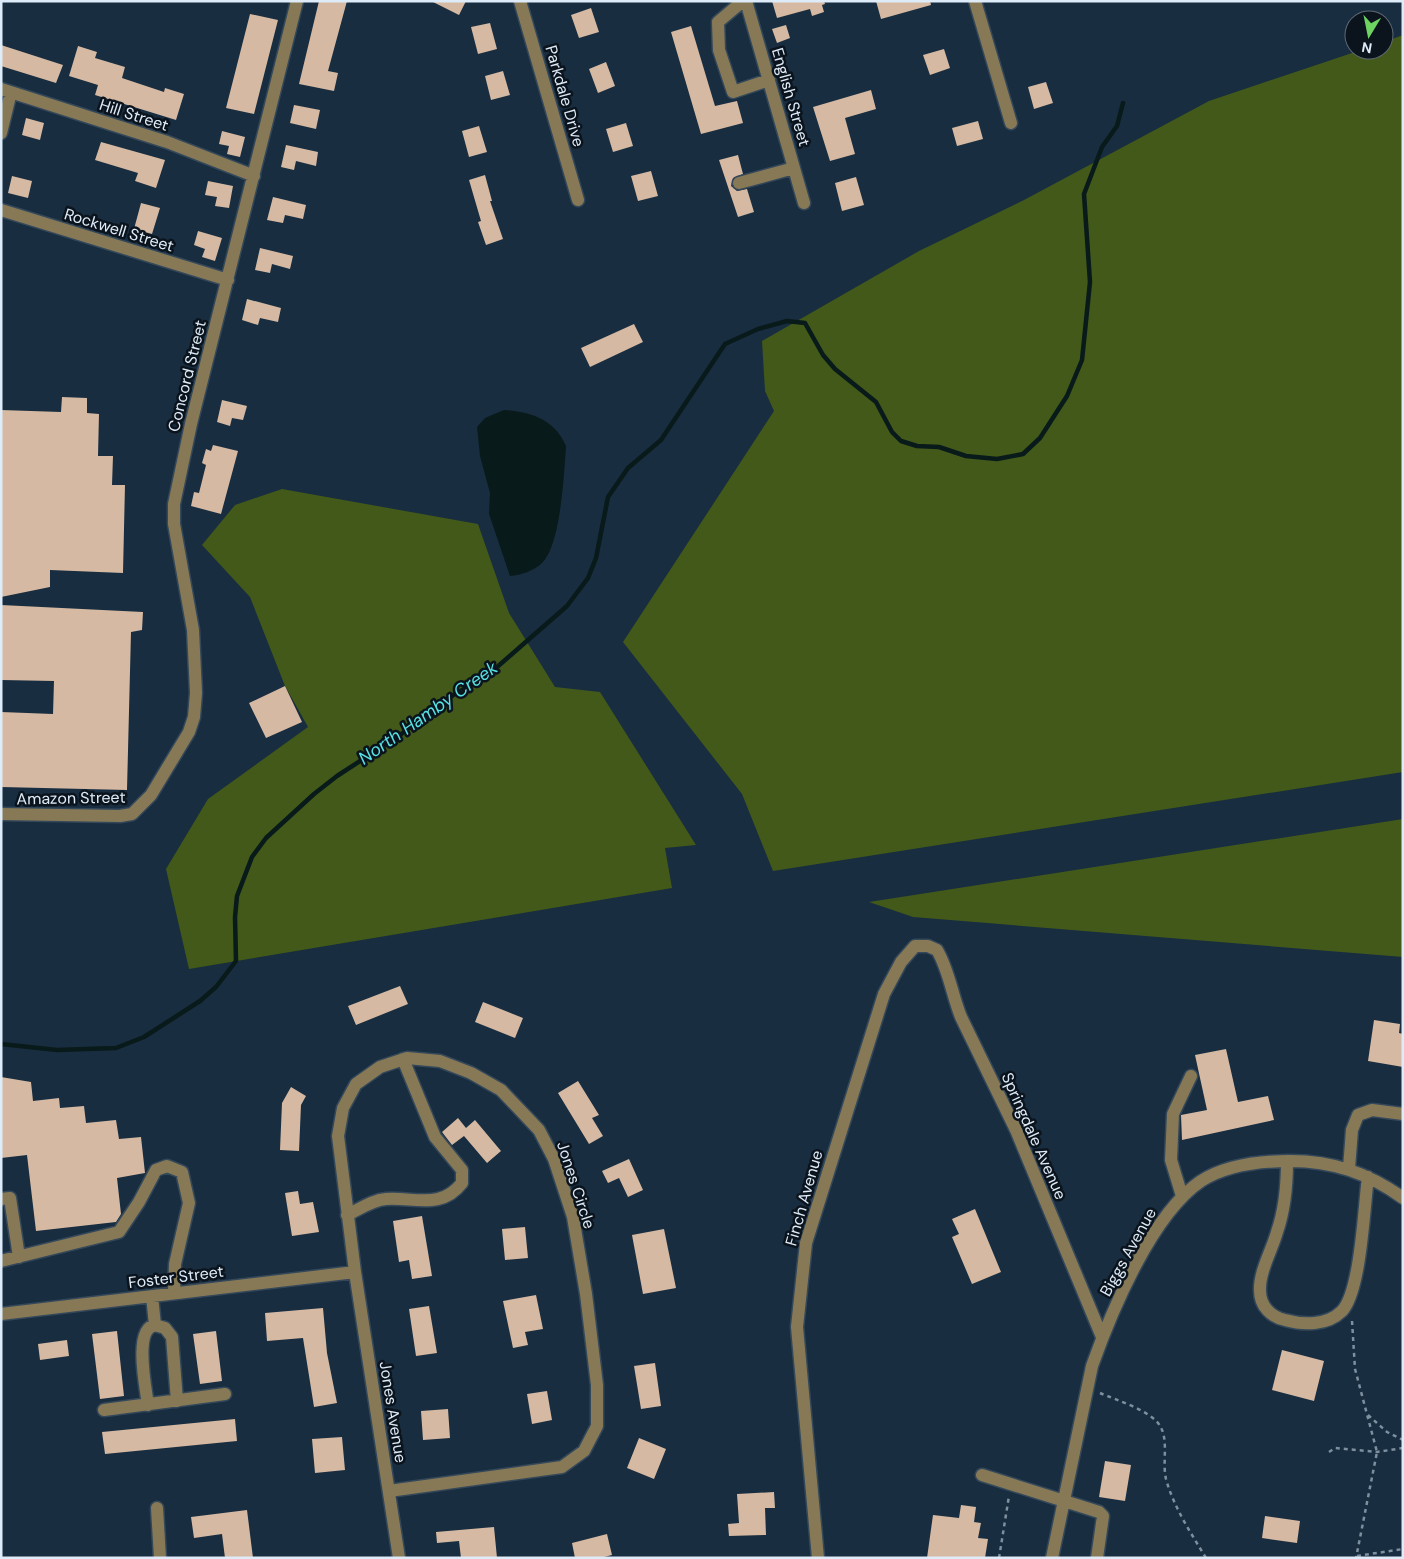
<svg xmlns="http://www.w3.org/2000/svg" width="1404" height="1559" viewBox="0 0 1404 1559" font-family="'DM Sans',sans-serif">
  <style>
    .forest { fill: #425919 }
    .water { fill: #091a1a }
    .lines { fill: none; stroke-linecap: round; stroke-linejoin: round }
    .stream { stroke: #091a1a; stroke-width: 4.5 }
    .building { fill: #d5b9a2 }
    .minor-casing { stroke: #34485a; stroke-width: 15 }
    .path { stroke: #7e8f9e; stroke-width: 2.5; stroke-dasharray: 4 4; stroke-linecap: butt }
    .minor { stroke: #877956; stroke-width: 12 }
    .labels { text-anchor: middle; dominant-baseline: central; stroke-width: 5; stroke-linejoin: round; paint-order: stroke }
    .street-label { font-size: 16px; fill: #deebf8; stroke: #0b141d }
    .water-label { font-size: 18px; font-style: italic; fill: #58e1e3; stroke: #0b141d }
  </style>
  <rect width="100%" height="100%" fill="#182d40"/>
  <!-- forest -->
  <path class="forest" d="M1403 35V772L773 871 742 794 623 642 774 411 765 391 762 341 919 251 1024 200 1209 101 1361 50H1384V42Z
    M282 489 478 524 509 613 555 687 600 692 696 845 665 848 672 888 189 969 166 869 208 799 308 727 285 686 250 597 202 545 235 505Z
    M1403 819V957L913 917 869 902Z"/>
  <!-- water -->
  <path class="water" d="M504 410C531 412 554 419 566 446 564 473 561 545 542 563 534 571 521 575 510 576L489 514 490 493 480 456 477 427 485 418Z"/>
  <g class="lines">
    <!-- stream -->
    <path class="stream" d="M1 1044 57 1050 116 1048 144 1037 200 1001 216 987 236 961 235 917 237 896 252 857 266 838 314 794 337 776 400 735 456 693 481 681 567 606 588 578 596 558 608 497 628 468 661 440 725 344 758 329 787 321 805 323 823 355 835 369 876 402 892 432 901 441 917 446 939 447 966 456 997 459 1023 454 1040 438 1067 396 1082 360 1090 282 1084 194 1102 147 1117 126 1123 103"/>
  </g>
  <!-- building -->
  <path class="building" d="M319 1H347L328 71 338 73 334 91 299 84Z
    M431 1H466L459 15Z
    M772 1H824L825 4 822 5 824 12 812 16 810 9 777 18Z
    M876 1H930L931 5 881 19Z
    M591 8 599 32 579 38 571 15Z
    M250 14 278 20 254 114 226 108Z
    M490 23 497 49 478 54 471 27Z
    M786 25 790 38 777 43 772 29Z
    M691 26 715 106 737 101 743 123 701 134 671 32Z
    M1 45 63 65 56 83 1 66Z
    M78 46 97 52 95 58 125 67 122 78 164 92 165 88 184 94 176 120 95 95 98 85 69 76Z
    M944 49 950 68 930 75 923 55Z
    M606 62 615 86 598 93 589 69Z
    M503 71 510 95 491 100 485 76Z
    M1046 82 1053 103 1034 109 1028 87Z
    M871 90 876 109 845 118 855 154 830 161 813 107Z
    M294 105 320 110 316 129 290 123Z
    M26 118 44 123 40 140 22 135Z
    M978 121 983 139 957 146 952 128Z
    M626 123 633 146 613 152 606 129Z
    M479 126 487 152 469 157 462 131Z
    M222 131 245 137 240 157 227 154 229 146 219 144Z
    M101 142 165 160 156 188 135 181 138 173 95 160Z
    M286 145 318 152 316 166 296 161 294 170 281 167Z
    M738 155 743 174 733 178 731 186 737 191 747 189 754 212 738 217 719 160Z
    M651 171 658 196 638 201 631 176Z
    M485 175 492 201H490L503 239 486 245 478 222 481 221 469 180Z
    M12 176 32 181 28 198 8 193Z
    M856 177 864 205 842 211 835 183Z
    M208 181 233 186 229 208 215 206 217 197 205 195Z
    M273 197 306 205 303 219 285 215 283 223 267 220Z
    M141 203 160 208 152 234 134 229Z
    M198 231 222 238 215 261 202 257 205 249 194 245Z
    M260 248 293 256 290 269 272 264 270 273 255 270Z
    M247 299 281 308 278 322 260 318 258 325 242 320Z
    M634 324 643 342 590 367 581 348Z
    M62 397 87 398V413L99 414 98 456H113L112 485H125L123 573 50 570V587L1 597V410L61 412Z
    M222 400 247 406 243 420 232 418 230 426 217 422Z
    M213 445 238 451 221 514 191 506 194 492 199 493 206 465 202 463 206 449 211 451Z
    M1 605 143 612 142 630 131 632 127 790 1 787V712L53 714 54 681 1 680Z
    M285 686 302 722 266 738 249 703Z
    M400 986 408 1004 356 1025 348 1006Z
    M483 1002 523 1018 515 1038 475 1022Z
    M1374 1020 1400 1024 1399 1033 1403 1034V1067L1368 1061Z
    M1226 1049 1238 1102 1268 1096 1274 1120 1182 1140 1181 1115 1207 1110 1195 1055Z
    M1 1077 31 1082 33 1101 59 1098 60 1108 84 1106 86 1123 116 1120 119 1139 141 1137 145 1173 117 1178 121 1214 116 1222 36 1231 27 1155 1 1158Z
    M578 1081 599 1115 592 1118 603 1136 589 1144 558 1093Z
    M291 1087 306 1096 301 1105 299 1151 280 1150 282 1103Z
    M458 1118 466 1128 475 1120 501 1151 487 1163 464 1136 452 1145 442 1132Z
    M629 1159 643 1190 628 1197 619 1178 608 1183 602 1171Z
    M298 1191 300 1204 313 1202 319 1232 292 1236 285 1193Z
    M975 1209 1001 1272 972 1284 952 1237 959 1234 952 1219Z
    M422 1216 432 1276 412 1279 409 1260 399 1262 393 1221Z
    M525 1227 528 1258 505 1260 502 1229Z
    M664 1229 676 1288 643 1294 632 1235Z
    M536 1295 543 1329 525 1332 528 1345 513 1348 503 1301Z
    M429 1306 437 1353 416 1356 409 1309Z
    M323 1308 327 1353 337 1403 314 1407 303 1338 267 1341 265 1313Z
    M117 1331 124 1396 100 1399 92 1334Z
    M216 1331 222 1381 200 1384 193 1334Z
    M67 1340 69 1356 40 1360 38 1344Z
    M1282 1350 1324 1361 1314 1401 1272 1390Z
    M655 1363 661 1406 641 1409 634 1366Z
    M547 1391 552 1420 532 1424 527 1394Z
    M448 1409 450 1438 423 1440 421 1411Z
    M235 1419 237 1441 105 1454 102 1432Z
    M342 1437 345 1470 315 1473 312 1439Z
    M639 1438 666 1449 654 1479 627 1468Z
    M1105 1461 1131 1465 1125 1501 1099 1497Z
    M774 1492 775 1508H765L766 1535 729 1536 728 1524 739 1523 737 1494Z
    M961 1505 976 1507 974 1522 981 1523 978 1538 988 1539 985 1558H927L933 1515 959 1518Z
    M247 1510 253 1558H225L222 1534 194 1538 191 1517Z
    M1265 1516 1300 1521 1297 1543 1262 1538Z
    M494 1527 497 1558H461L459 1541 437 1543 436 1532Z
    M607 1534 612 1555 600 1558H575L572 1543Z"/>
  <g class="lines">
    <defs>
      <path id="minor" d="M520 1 578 200
        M743 1 718 22 719 50 733 92 769 80
        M746 1 804 203
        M975 1 1011 123
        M1 89 167 142 254 176
        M1 133 11 92
        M739 183 794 168
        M1 210 228 280
        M1 814 120 816 132 814 151 795 189 732 194 717 196 693 193 630 174 524V504L191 424 297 1
        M1287 1161C1287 1185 1285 1209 1277 1232 1272 1250 1259 1272 1260 1291 1260 1306 1271 1317 1285 1320 1303 1325 1327 1326 1342 1311 1361 1291 1364 1206 1368 1177
        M1349 1168 1352 1130 1358 1115 1372 1110 1403 1114
        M1182 1196 1171 1160 1173 1114 1191 1076
        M1 1199 10 1198 19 1257
        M347 1215C360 1209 372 1200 386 1199 415 1197 441 1210 462 1183V1170L435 1137 403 1059
        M1 1261 119 1232 139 1202 156 1170 167 1166 182 1172 189 1203 175 1264 174 1293
        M152 1296 155 1325
        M1 1314 355 1272
        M148 1405C146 1389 133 1329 155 1325L165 1328 172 1337 177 1401
        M104 1410 225 1394
        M982 1475 1099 1512 1103 1516 1097 1558
        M389 1491 562 1467 584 1451 597 1426V1385L586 1294 573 1217 554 1159 539 1130 501 1090 471 1073 440 1061 407 1058 380 1067 356 1084 343 1108 338 1136 355 1272 399 1558
        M157 1508 160 1558
        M818 1558 797 1327 806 1243 884 994 901 962 915 946H928L937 950C949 970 952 995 961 1017L1016 1130 1102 1337
        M1052 1558 1092 1366C1112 1310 1152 1214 1201 1181 1226 1165 1261 1161 1290 1161 1333 1161 1368 1173 1403 1198"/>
    </defs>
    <!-- minor casing -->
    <use href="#minor" class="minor-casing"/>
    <!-- path -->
    <path class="path" d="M1352 1321 1355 1369 1377 1452 1356 1558
      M1100 1393C1116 1400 1152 1411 1160 1426 1169 1440 1162 1463 1166 1479 1174 1508 1191 1533 1206 1558
      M1368 1415 1387 1432 1403 1440
      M1329 1452 1335 1448 1377 1452 1403 1448
      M1357 1556 1403 1549
      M999 1558 1009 1496"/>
    <!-- minor -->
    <use href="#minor" class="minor"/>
  </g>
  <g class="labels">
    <!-- street labels -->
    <g class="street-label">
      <text transform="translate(565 96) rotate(74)">Parkdale Drive</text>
      <text transform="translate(791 97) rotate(74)">English Street</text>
      <text transform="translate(134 115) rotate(18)">Hill Street</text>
      <text transform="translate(119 230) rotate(17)">Rockwell Street</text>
      <text transform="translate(187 376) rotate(-76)">Concord Street</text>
      <text transform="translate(71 798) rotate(-1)">Amazon Street</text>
      <text transform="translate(1034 1136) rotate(66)">Springdale Avenue</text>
      <text transform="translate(576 1185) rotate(72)">Jones Circle</text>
      <text transform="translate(804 1198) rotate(-74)">Finch Avenue</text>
      <text transform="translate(1128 1252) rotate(-61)">Biggs Avenue</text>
      <text transform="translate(176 1277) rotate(-7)">Foster Street</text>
      <text transform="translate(393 1412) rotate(81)">Jones Avenue</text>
    </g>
    <!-- water labels -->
    <g class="water-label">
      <text transform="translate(428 713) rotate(-35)">North Hamby Creek</text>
    </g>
  </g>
  <!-- border -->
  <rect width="1404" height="1559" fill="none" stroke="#deebf8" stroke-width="5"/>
  <!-- north arrow -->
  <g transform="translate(1369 35) rotate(190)"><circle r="24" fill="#0b141d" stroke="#5f6a75"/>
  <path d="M0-4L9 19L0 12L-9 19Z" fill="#6dd361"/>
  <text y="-8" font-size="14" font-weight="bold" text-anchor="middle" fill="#deebf8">N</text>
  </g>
</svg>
